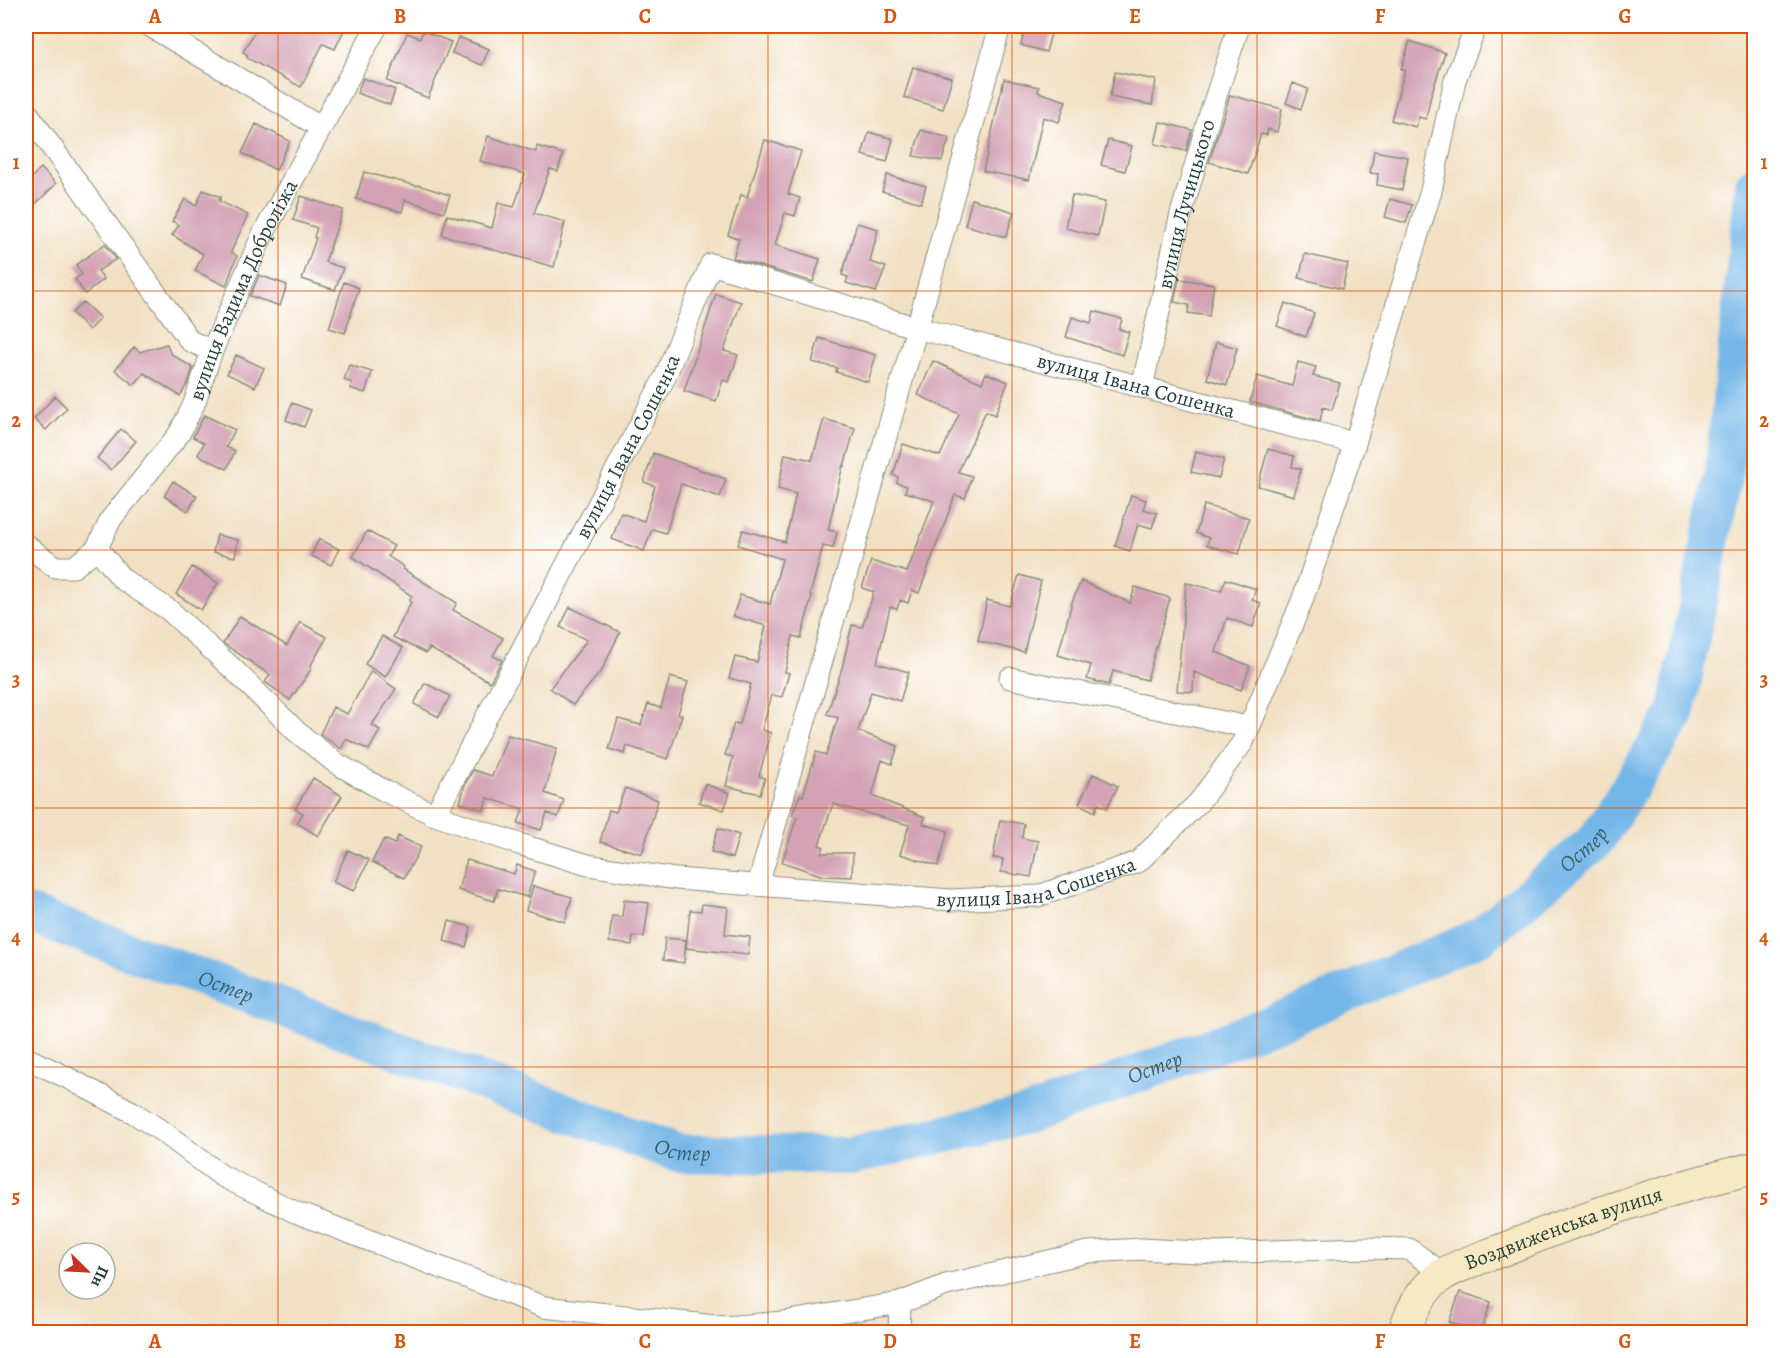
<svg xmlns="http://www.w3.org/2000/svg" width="1780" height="1358" viewBox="0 0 1780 1358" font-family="Alegreya,serif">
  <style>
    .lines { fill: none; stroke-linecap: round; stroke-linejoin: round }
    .river { stroke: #73b6e8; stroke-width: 38 }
    .building { fill: #d3a2b4 }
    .street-casing { stroke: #888e7c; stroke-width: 23 }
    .secondary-casing { stroke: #888e7c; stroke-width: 34 }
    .street { stroke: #fff; stroke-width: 21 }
    .secondary { stroke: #f6e9c3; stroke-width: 32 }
    .grid { fill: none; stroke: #d45610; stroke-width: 1.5; stroke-opacity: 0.55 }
    .labels { text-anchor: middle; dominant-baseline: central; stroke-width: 6; stroke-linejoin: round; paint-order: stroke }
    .street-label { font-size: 21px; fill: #1f3d34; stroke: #fff }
    .water-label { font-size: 22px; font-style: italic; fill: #38616a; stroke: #fff }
    .neatline { fill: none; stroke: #d45610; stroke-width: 2 }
    .grid-label { font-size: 20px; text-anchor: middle; font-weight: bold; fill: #d45610 }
  </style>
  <rect width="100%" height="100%" fill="#fff"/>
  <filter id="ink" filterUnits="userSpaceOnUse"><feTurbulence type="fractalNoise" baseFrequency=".0167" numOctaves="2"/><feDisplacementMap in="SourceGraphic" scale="12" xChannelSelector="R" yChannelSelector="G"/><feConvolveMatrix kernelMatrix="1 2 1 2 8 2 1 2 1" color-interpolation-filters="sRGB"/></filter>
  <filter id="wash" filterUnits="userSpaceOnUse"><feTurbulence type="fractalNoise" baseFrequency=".008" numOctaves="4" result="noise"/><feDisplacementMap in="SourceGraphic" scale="24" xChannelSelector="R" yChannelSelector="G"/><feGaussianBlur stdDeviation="1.35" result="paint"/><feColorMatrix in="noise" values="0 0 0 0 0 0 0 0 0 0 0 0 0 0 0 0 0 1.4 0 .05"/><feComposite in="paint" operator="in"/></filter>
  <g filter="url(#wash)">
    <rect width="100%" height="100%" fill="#f1e0c3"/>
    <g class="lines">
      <!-- river -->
      <path class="river" id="s1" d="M26 913 677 1153 850 1156 1031 1114 1282 1020 1481 936 1596 840 1676 714 1723 477 1754 185"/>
    </g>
    <g id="blocks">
      <!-- building -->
      <path class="building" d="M258 26H346L335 49 323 44 301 87 247 58 248 55 243 52Z
        M1026 26H1053L1046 52 1021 45Z
        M423 31 451 42 428 98 387 81 407 33 420 38Z
        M458 37 489 49 482 65 452 53Z
        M1410 41 1445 53 1431 95 1426 119 1419 117 1416 127 1391 120 1405 70 1401 69Z
        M913 67 952 78 943 109 904 97Z
        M1115 72 1156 80 1152 105 1110 97Z
        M363 78 395 90 390 105 357 93Z
        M1004 79 1039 87 1038 92 1066 101 1059 122 1043 117 1029 180 983 171Z
        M1293 83 1308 89 1301 109 1286 103Z
        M1230 95 1282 109 1277 132 1268 129 1267 135 1261 134 1248 174 1209 162Z
        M1160 122 1192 130 1186 151 1155 144Z
        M256 124 290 141 276 170 242 153Z
        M921 130 949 138 942 161 913 156Z
        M869 132 893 139 887 162 862 155Z
        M488 136 536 152 537 146 563 154 558 171 550 169 534 213 565 222 554 267 442 235 447 215 492 228 498 203 514 207 525 174 480 161Z
        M765 140 801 151 788 194 800 198 795 216 785 213 775 245 820 259 813 282 733 258 739 239 728 235 741 195 747 197Z
        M1108 140 1132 146 1125 171 1101 165Z
        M1374 151 1408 157 1402 190 1377 185 1378 174 1370 173Z
        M41 168 56 184 26 213V183Z
        M364 172 417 186 418 185 450 195 444 212 405 200 402 212 356 199Z
        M887 175 926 186 921 203 882 191Z
        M203 190 221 197 219 201 248 215 231 252 237 256 226 286 195 271 203 254 172 235 179 225 172 221 185 199 196 206Z
        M1072 195 1105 202 1098 236 1065 228Z
        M301 196 343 210 325 262 343 268 335 290 302 279 316 238 314 237 317 228 293 220Z
        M972 199 1014 212 1006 237 965 225Z
        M1390 199 1412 205 1406 223 1385 217Z
        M857 223 878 229 870 262 886 267 876 292 846 283 848 277 842 275Z
        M105 244 116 259 98 271 104 279 85 294 75 279 82 274 76 265Z
        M1305 254 1348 264 1342 289 1299 278Z
        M259 275 287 285 280 306 250 296Z
        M1179 279 1214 284 1209 316 1188 313 1189 305 1174 302Z
        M344 282 359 288 345 333 329 328Z
        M716 294 741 302 724 351 738 355 729 382 723 380 716 401 684 391Z
        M83 302 100 318 89 330 72 313Z
        M1285 303 1314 313 1306 337 1277 326Z
        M1094 311 1122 319 1119 329 1129 332 1122 355 1066 337 1072 317 1091 323Z
        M819 338 876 355 868 382 836 372 837 368 812 362Z
        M1216 342 1237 348 1227 385 1207 379Z
        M167 344 170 353 193 368 188 383 180 396 144 373 134 385 115 370 134 347 140 352Z
        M236 355 264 368 255 387 227 374Z
        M933 361 982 383 986 373 1008 382 995 415 986 411 958 472 972 476 965 498 955 495 919 593 912 590 908 603 900 600 897 609 890 607 877 663 909 672 900 701 871 692 858 731 898 746 892 764 882 760 872 796 925 817 923 824 948 831 938 866 900 854 909 825 833 804 819 845 824 847 821 853H853L852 877 823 876 782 862 797 817 792 815 800 795 803 796 816 752 826 755 838 718 827 714 842 668 852 625 862 627 874 592 862 588 871 561 907 572 934 501 905 492 907 486 897 483 898 477 893 475 903 444 940 456 959 414 918 395Z
        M1298 362 1316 367 1313 376 1340 383 1332 410 1323 407 1320 421 1250 402 1257 376 1292 386Z
        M349 365 372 372 365 393 350 388 352 383 344 380Z
        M55 396 67 408 46 430 34 419Z
        M292 403 311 410 304 427 286 420Z
        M204 415 235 430 226 447 235 451 227 469 198 455 204 443 193 437Z
        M824 419 855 428 844 466 843 465 828 530 837 532 833 548 823 546 810 595 812 596 801 638 793 636 785 672 789 673 782 697 772 695 762 730 771 733 759 776 765 778 760 794 726 786 733 757 725 755 734 723 740 724 751 684 729 678 735 657 757 662 766 626 733 616 740 595 770 604 782 559 738 545 743 530 785 542 796 494 778 489 785 454 812 460Z
        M121 429 136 441 111 470 97 458Z
        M1268 449 1294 456 1292 467 1301 469 1294 496 1258 486Z
        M1196 452 1224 459 1219 478 1191 472Z
        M653 453 726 479 720 497 681 484 666 533 652 529 644 551 612 539 621 513 644 521 655 486 644 482Z
        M173 481 197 496 188 511 164 496Z
        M1131 495 1146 500 1143 509 1157 513 1152 528 1138 524 1130 551 1115 546Z
        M1204 505 1249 518 1239 554 1207 545 1209 538 1196 533Z
        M367 531 394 546 388 556 404 567 403 569 457 603 453 610 503 638 493 656 502 660 490 682 429 648 426 653 393 637 411 602 409 601 412 596 353 557Z
        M217 535 238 540 235 557 213 552Z
        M319 539 339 549 331 565 311 556Z
        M192 567 218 583 201 610 176 594Z
        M1019 575 1041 581 1024 652 978 641 987 600 1010 606Z
        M1226 579 1256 589 1252 600 1261 603 1253 627 1227 618 1216 652 1250 666 1241 690 1194 672 1193 692 1177 691 1186 583 1221 591Z
        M1081 581 1130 603 1135 587 1170 598 1147 680 1113 671 1109 685 1087 679 1091 665 1058 655 1072 602Z
        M570 607 620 632 602 670 573 705 550 688 587 640 560 627Z
        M240 616 287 646 300 622 327 637 310 667 312 668 290 700 265 682 270 675 223 643Z
        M382 636 403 648 385 677 365 664Z
        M371 671 396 689 372 725 380 730 369 750 346 739 341 749 320 734 333 707 347 714Z
        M670 677 688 682 678 714 682 715 668 759 627 746 625 754 609 749 618 719 641 725 648 704 661 708Z
        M425 683 450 696 439 717 414 704Z
        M508 735 557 748 545 793 564 800 558 817 547 813 541 830 518 823 523 809 487 798 484 810 460 803 465 784 473 770 492 776Z
        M1093 774 1118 786 1107 808 1098 804 1095 812 1079 804Z
        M313 778 342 796 318 836 297 823 303 813 295 809Z
        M705 784 730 793 724 810 699 802Z
        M625 788 658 800 642 854 600 842 609 810 616 812Z
        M1000 820 1024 824 1022 838 1038 841 1031 877 1001 872 1003 859 993 858Z
        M718 828 739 835 732 858 711 852Z
        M398 836 421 847 404 878 372 862 384 839 395 844Z
        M348 850 369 860 354 891 333 882Z
        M467 860 514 874 517 865 535 871 527 897 498 889 494 901 458 890Z
        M533 886 572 897 565 922 526 910Z
        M624 900 649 903 644 937 633 936 632 945 609 942 612 916 622 917Z
        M702 904 728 907 725 934 750 937 748 955 686 948 690 910 701 911Z
        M449 921 471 927 466 947 444 941Z
        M665 938 686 940 684 963 663 960Z
        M1460 1292 1491 1302 1481 1332 1449 1322Z"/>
    </g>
  </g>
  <g filter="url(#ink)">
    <use href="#blocks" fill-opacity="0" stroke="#888e7c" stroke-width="1.5"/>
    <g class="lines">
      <defs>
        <g id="street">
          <path d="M150 26 320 127"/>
          <path d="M26 111 190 341 212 351"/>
          <path id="s2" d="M1142 387 1180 218 1210 114 1239 26"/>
          <path id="s3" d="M26 545 55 567H74L97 548 111 519 179 434 194 404 212 351 262 236 377 26"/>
          <path id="s4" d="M97 548 122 579 169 610 234 670 297 732 336 763 383 790 435 815 519 844 588 865 676 879 951 900 1038 896 1138 862 1199 802 1243 742 1302 601 1355 443 1431 191 1455 80 1476 26"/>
          <path d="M1010 678 1248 727"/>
          <path id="s5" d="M435 815 665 377 711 264 917 328 1355 443"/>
          <path d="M758 885 917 328 1000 26"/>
          <path d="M26 1058 66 1077 134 1113 166 1134 222 1176 295 1212 544 1307 724 1327 783 1322 900 1303 946 1285 1088 1252 1142 1249 1214 1253 1364 1248 1409 1249 1443 1274"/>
          <path d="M899 1332 900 1303"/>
        </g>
        <g id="secondary">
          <path id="s6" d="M1404 1332C1411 1311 1423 1286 1444 1274 1464 1262 1491 1255 1512 1246 1591 1214 1672 1188 1754 1168"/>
        </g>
      </defs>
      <!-- street casing -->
      <use href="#street" class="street-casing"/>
      <!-- secondary casing -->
      <use href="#secondary" class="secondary-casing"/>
      <!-- street -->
      <use href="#street" class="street"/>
      <!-- secondary -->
      <use href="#secondary" class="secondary"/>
    </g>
  </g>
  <!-- grid -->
  <path class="grid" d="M278 26V1332M523 26V1332M768 26V1332M1012 26V1332M1257 26V1332M1502 26V1332M26 291H1754M26 550H1754M26 808H1754M26 1067H1754"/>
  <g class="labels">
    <!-- street labels -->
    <g class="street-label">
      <text stroke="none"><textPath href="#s2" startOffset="188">вулиця Лучицького</textPath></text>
      <text stroke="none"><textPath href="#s3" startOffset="384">вулиця Вадима Доброліжа</textPath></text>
      <text stroke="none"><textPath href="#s5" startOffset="1059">вулиця Івана Сошенка</textPath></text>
      <text stroke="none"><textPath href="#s5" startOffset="416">вулиця Івана Сошенка</textPath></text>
      <text stroke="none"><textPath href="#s4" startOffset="1048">вулиця Івана Сошенка</textPath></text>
      <text stroke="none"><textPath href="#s6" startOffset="200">Воздвиженська вулиця</textPath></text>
    </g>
    <!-- water labels -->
    <g class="water-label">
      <text stroke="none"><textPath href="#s1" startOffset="1671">Остер</textPath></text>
      <text stroke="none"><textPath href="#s1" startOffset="213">Остер</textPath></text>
      <text stroke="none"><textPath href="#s1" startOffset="1185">Остер</textPath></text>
      <text stroke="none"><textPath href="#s1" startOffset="699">Остер</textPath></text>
    </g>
  </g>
  <!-- margin -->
  <rect width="1780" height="1358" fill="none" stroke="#fff" stroke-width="66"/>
  <!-- north arrow -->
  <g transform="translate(87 1271) rotate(114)"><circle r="28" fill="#ffffff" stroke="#a5b1ae" stroke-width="1.5"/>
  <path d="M0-4.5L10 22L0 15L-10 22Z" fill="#c8321e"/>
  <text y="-9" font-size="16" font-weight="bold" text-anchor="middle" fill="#1f3d34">Пн</text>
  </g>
  <rect x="33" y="33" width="1714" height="1292" class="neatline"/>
  <g class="grid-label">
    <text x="155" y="23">A</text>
    <text x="400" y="23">B</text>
    <text x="645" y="23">C</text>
    <text x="890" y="23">D</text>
    <text x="1135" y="23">E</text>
    <text x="1380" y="23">F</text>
    <text x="1625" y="23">G</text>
    <text x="16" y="169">1</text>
    <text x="1764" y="169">1</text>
    <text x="16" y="427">2</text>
    <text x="1764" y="427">2</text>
    <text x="16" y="686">3</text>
    <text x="1764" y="686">3</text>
    <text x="16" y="944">4</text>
    <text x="1764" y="944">4</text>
    <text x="16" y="1203">5</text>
    <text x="1764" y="1203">5</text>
    <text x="155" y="1348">A</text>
    <text x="400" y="1348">B</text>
    <text x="645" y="1348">C</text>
    <text x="890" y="1348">D</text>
    <text x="1135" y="1348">E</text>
    <text x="1380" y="1348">F</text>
    <text x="1625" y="1348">G</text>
  </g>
</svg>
